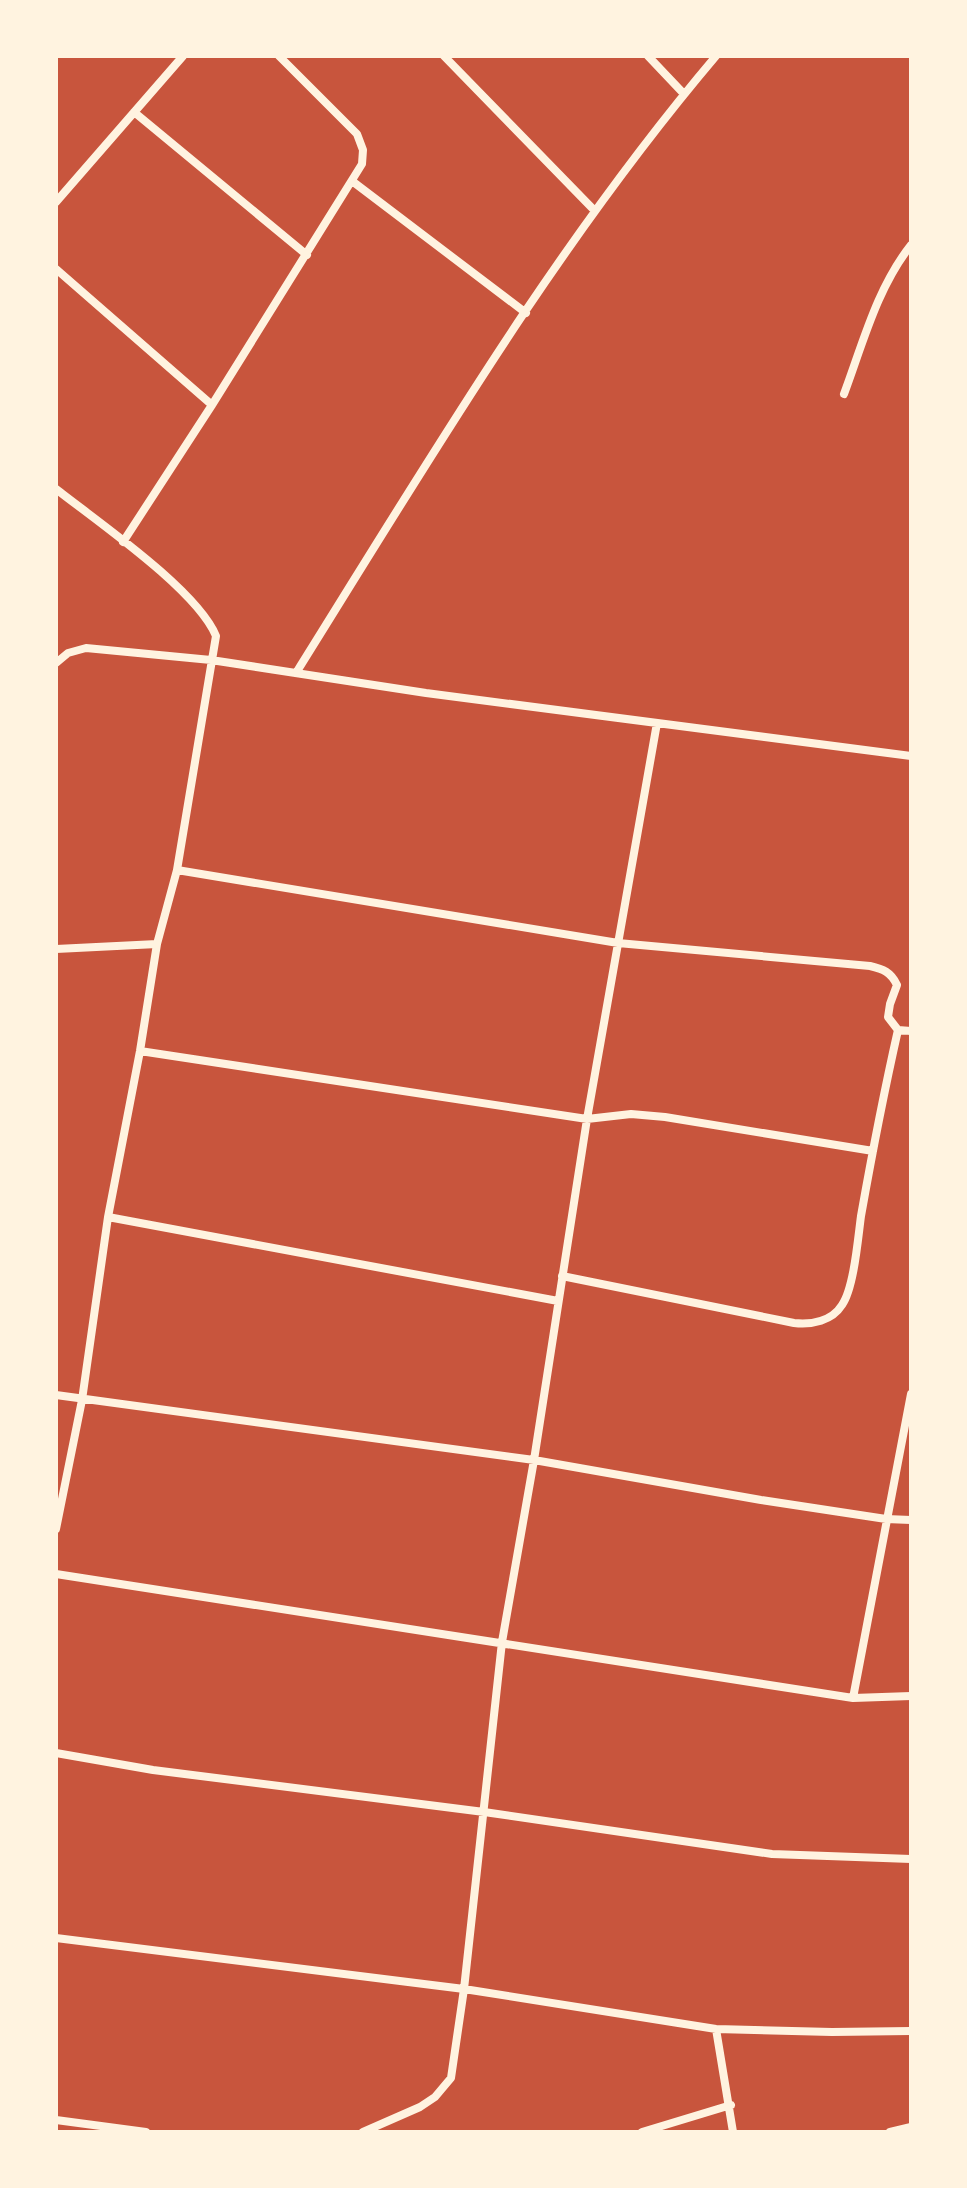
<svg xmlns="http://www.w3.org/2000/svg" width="967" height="2188" viewBox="0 0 967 2188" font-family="'Open Sans',sans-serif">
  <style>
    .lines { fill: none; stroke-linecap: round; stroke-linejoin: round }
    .minor { stroke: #fff3e0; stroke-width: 8 }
  </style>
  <rect width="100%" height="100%" fill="#c8553d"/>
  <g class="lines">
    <!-- minor -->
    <path class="minor" d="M444 56 594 210
      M648 56 684 94
      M134 112 307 255
      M352 181 526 313
      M56 202 183 56
      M56 269 212 405
      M844 394C863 343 877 288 911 245
      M56 489C98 522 197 590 216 636L177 870 157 944 140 1051 108 1217 82 1400 56 1529
      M123 542 212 405 362 164 363 150 357 134 279 56
      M56 663 68 653 86 648 211 660 426 693 911 756
      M296 673C428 462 555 246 716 56
      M177 870 618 943 870 966C883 969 891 972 897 985L890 1004 888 1017 898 1030 911 1031
      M56 949 157 944
      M140 1051 587 1119 631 1114 665 1117 873 1151
      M108 1217 558 1301
      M562 1276 794 1323C812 1325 832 1321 842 1305 854 1288 858 1238 861 1216 872 1154 884 1092 898 1030
      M56 1395 534 1460 761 1500 886 1519 911 1520
      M56 1574 853 1698 911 1696
      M853 1698 911 1394
      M56 1753 153 1770 484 1812 772 1854 911 1859
      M56 1938 464 1989 716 2029 832 2032 911 2031
      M716 2029 733 2132
      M56 2120 146 2132
      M363 2132 420 2107 435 2097 451 2078 464 1989 502 1642 534 1460 587 1119 657 723
      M642 2132 731 2105
      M890 2132 911 2127"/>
  </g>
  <!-- border -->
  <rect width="967" height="2188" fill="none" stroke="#fff3e0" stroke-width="116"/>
</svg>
